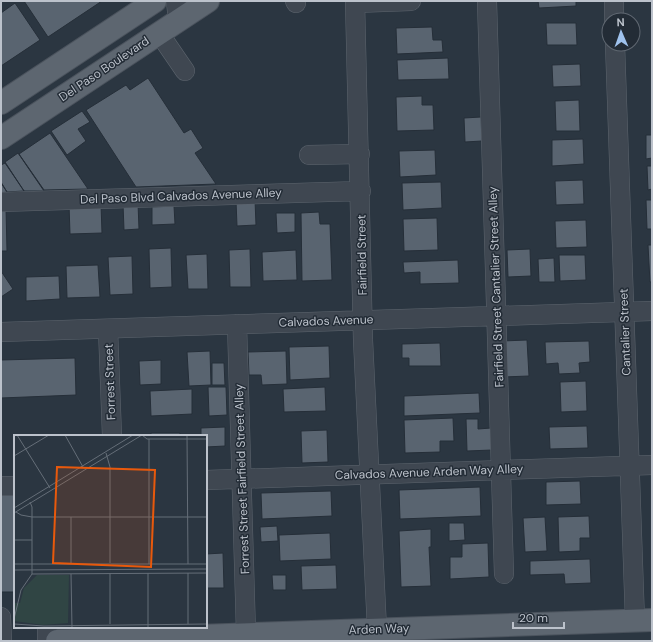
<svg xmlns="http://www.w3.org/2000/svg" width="653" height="642" viewBox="0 0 653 642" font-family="'DM Sans',sans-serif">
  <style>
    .building { fill: #596470; stroke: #252e38 }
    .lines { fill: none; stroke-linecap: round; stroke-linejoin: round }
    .minor-casing { stroke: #5d656e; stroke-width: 20 }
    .major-casing { stroke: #4b535d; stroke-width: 24 }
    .minor { stroke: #3f4751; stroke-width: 19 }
    .major { stroke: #5d6670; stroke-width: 22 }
    .labels { text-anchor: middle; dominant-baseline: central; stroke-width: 3; stroke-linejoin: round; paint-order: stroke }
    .street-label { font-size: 12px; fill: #bcc2cb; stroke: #232c36 }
    .inset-road { fill: none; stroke: #656e78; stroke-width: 1 }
    .view { fill: #e8590c; fill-opacity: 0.15; stroke: #e8590c; stroke-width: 2 }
    .inset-edge { fill: none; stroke: #bcc2cb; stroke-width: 2 }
  </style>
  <rect width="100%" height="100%" fill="#2b3641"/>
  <!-- building -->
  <path class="building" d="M24 1H102L48 37Z
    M538 1H576V6L539 8Z
    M15 3 40 40 1 66V13Z
    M546 23H576L577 45H547Z
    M432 27 433 40H442L443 52 397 54 396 28Z
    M448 58 449 79 398 80 397 60Z
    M580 64 581 86 553 87 552 65Z
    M148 78 184 133 191 129 203 148 195 153 216 184 136 187 86 110 126 85 130 90Z
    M422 96V105H433L434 130 397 131 396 97Z
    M579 100 580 131H556L555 101Z
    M82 111 90 122 78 129 86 141 67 155 51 131Z
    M481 117 482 141 465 142 464 118Z
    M50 133 88 189 44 190 19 154Z
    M646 135H652V158L646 159Z
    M583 139 584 164 552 166V140Z
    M435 150 436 175 400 177 399 151Z
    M18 153 44 191H24L5 162Z
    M5 163 24 191 7 192 1 182V165Z
    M647 166H652V189L648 190Z
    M583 180 584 204 556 205 555 181Z
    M441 182 442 208 403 210 402 183Z
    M1 183 7 192 1 193Z
    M255 200 256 225 237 226 236 201Z
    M646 200H652V229H647Z
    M138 203 139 229 124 230 123 204Z
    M101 204 102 233 70 234 69 205Z
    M174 206 175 224 152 225V207Z
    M1 208H6L7 251H1Z
    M319 212 320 224H330L332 280 302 281 301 213Z
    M276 213H295V232L277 233Z
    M437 218 438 250 404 251 403 219Z
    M586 220 587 247 556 248 555 221Z
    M648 245H652V282H650Z
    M171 248 172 287 150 288 149 249Z
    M250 249 251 287H230L229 250Z
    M530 249 531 276 508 277 507 250Z
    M296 250 297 280 263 281 262 252Z
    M207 254 208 289H188L186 255Z
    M559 255H585L586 280 560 281Z
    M132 256 133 294 110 295 108 257Z
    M554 258 555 282H539L538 259Z
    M458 260 459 283 420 284V272L404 273 403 262Z
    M98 265 100 297 67 298 66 266Z
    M1 271 13 289 1 297Z
    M59 276 60 299 26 301V277Z
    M527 340 529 376 503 377 502 341Z
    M589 341 590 362 579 363 580 373 559 374 558 363 546 364 545 342Z
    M440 343 441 366H409V358H402V344Z
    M329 346 330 378 290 380 289 347Z
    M210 351 211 385 189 386 187 352Z
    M286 351 287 384 262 385 261 375H249L248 352Z
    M75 358 76 395 1 398V360Z
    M161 360V384L140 385 139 361Z
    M212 363H224L225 385H212Z
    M586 381 587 411 561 412 560 382Z
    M208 387H226L227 415 209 416Z
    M325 387 326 411 284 412 283 389Z
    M192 389V414L151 416 150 391Z
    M479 393 480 413 404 416V396Z
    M453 418 454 441H440V452L405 453 404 420Z
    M466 419H478V429L491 428 492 450 467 451Z
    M587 426 588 448 550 449 549 427Z
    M225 427V446L206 447V436H201V428Z
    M327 430 328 462 302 463 301 431Z
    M151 433H180V436H151Z
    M580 481 581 504 546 505V482Z
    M480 487 481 516 400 519 399 490Z
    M331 491 332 516 262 519 261 493Z
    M1 492H15V592H1Z
    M589 516 590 538H580V551L559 552 558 517Z
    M545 517 547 551 525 552 523 518Z
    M449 523H464L465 540 449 541Z
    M277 526 278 541 261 542 260 527Z
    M431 529V547H429L431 586 401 587 399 531Z
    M330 533 331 559 280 561 279 535Z
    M488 543 489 577 450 579V557H462V544Z
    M223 553 224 588H206V554Z
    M590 559 591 583 565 584 564 574 530 575V561Z
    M336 565 337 589 302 590 301 566Z
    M272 575H286V590H273Z"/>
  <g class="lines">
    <defs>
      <path id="minor" d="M176 1 178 21
        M295 1 296 3
        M355 1 363 340 377 629
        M487 1 504 574
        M614 1V20
        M355 3 411 1
        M159 33 185 71
        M615 44 635 621
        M309 155 360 154
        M1 202 361 191
        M237 324 246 633
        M108 329 112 436
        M1 332 652 311
        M206 480 652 465
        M1 486H15
        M1 617 2 641
        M47 627V641"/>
      <path id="major" d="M1 103 155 1
        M1 138 208 1
        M57 641 652 620"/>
    </defs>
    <!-- minor casing -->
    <use href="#minor" class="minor-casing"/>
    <!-- major casing -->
    <use href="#major" class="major-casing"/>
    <!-- minor -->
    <use href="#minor" class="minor"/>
    <!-- major -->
    <use href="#major" class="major"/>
  </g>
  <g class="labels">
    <!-- street labels -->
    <g class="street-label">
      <text transform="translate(104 69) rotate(-34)">Del Paso Boulevard</text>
      <text transform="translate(181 196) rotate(-2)">Del Paso Blvd Calvados Avenue Alley</text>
      <text transform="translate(362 255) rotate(-91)">Fairfield Street</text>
      <text transform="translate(496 287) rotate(-92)">Fairfield Street Cantalier Street Alley</text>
      <text transform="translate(326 321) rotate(-2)">Calvados Avenue</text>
      <text transform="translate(625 332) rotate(-92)">Cantalier Street</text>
      <text transform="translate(110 382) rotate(-92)">Forrest Street</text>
      <text transform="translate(429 472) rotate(-2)">Calvados Avenue Arden Way Alley</text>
      <text transform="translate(242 479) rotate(-92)">Forrest Street Fairfield Street Alley</text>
      <text transform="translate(379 629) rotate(-2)">Arden Way</text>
    </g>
  </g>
  <!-- overview -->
  <g transform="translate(14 435)">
    <rect width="193" height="193" fill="#2b3641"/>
    <path d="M23 140H55L54 188 29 190 0 186V168H6L10 153Z" fill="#304544"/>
    <path class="inset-road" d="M3 0 36 53M51 0 69 32M128 0 133 4H193M173 0 174 129M135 4V129M92 18 96 32V128M0 21 35 0M0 73 119 0M2 77 7 80 18 82H193M0 78 128 0M57 82V128M0 105H18M0 129H193M0 135 193 134M96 138V189M174 138V189M18 139 193 138M57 139 58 193M0 184 7 155 18 139V72L16 67M0 189 30 191 193 189M134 193V138"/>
    <path class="view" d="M43 32 141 35 137 132 39 128Z"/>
    <rect width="193" height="193" class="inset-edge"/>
  </g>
  <!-- border -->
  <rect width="653" height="642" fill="none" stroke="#bcc2cb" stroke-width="4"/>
  <!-- north arrow -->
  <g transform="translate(621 32) rotate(358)"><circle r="19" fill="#232c36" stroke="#606872"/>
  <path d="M0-3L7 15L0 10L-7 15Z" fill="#9fc2ed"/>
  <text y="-6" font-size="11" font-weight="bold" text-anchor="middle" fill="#bcc2cb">N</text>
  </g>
  <!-- scale -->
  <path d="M513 622v6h51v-6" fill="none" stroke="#bcc2cb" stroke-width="2"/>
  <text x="519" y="622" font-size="12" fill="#bcc2cb" stroke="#232c36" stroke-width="3" paint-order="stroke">20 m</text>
</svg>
